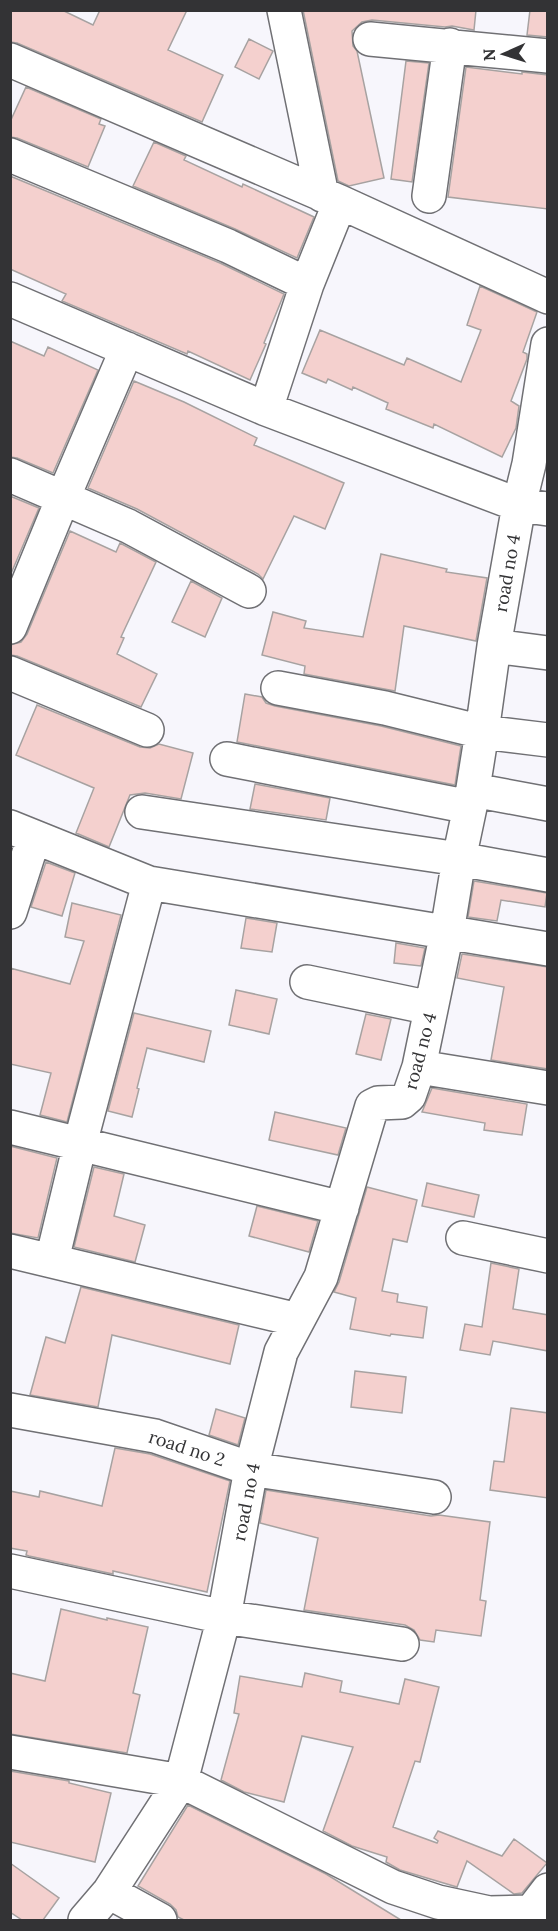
<svg xmlns="http://www.w3.org/2000/svg" width="558" height="1931" viewBox="0 0 558 1931" font-family="Lora,serif">
  <style>
    .building { fill: #f4d0ce; stroke: #a7a2a1; stroke-width: 1.5 }
    .lines { fill: none; stroke-linecap: round; stroke-linejoin: round }
    .minor-casing { stroke: #707074; stroke-width: 36 }
    .minor { stroke: #fff; stroke-width: 33 }
    .labels { text-anchor: middle; dominant-baseline: central; stroke-width: 4.5; stroke-linejoin: round; paint-order: stroke }
    .street-label { font-size: 18px; fill: #333335; stroke: #fff }
  </style>
  <rect width="100%" height="100%" fill="#f7f6fc"/>
  <!-- building -->
  <path class="building" d="M10 10H62L93 25 100 10H187L168 50 223 75 202 122 17 43 10 42Z
    M303 10H476L474 30 452 26 445 27 372 20 362 22 352 31 353 46 357 51 384 178 349 186 338 181Z
    M530 10H548V37L527 35Z
    M249 39 273 51 259 79 235 67Z
    M406 61 429 63 412 182 391 179Z
    M466 67 522 74V72L548 75V209L448 197Z
    M26 87 101 119 99 124 105 126 88 167 17 138 10 137V122Z
    M154 142 186 156 184 160 242 187 243 184 314 217 297 258 235 229 133 186Z
    M10 176 220 263 284 294 264 343 266 344 250 380 188 351 187 354 62 301 66 294 10 269Z
    M480 286 537 312 523 352 527 354V359L511 401 519 406 516 428 502 457 434 424 433 428 386 409 388 403 353 387 352 390 328 379 326 383 302 373 320 330 404 365 407 358 461 382 481 330 467 325Z
    M10 341 44 356 48 347 98 370 53 473 17 458 10 457Z
    M134 381 184 402 257 438 254 445 344 483 325 529 294 516 263 579 258 574 137 509 88 488Z
    M10 496 39 508 10 576Z
    M70 531 116 552 120 543 156 562 121 637 124 638 117 654 157 674 141 707 17 656 10 655V645L21 642 27 634Z
    M381 554 447 569 446 572 487 578 476 641 404 626 395 691 304 674 305 666 262 655 273 612 306 621 304 628 363 637Z
    M191 581 222 598 205 637 172 622Z
    M245 694 262 697 266 703 275 706 381 726 461 746 455 785 237 742Z
    M37 705 140 747 150 748 159 744 193 753 181 799 145 793 130 795 109 847 76 833 94 788 16 755Z
    M255 784 330 798 326 820 250 809Z
    M46 862 75 873 62 916 31 907Z
    M474 881 547 893 545 907 501 900 497 921 468 917Z
    M72 903 121 915 67 1122 40 1115 51 1073 10 1064V968L70 984 84 941 65 937Z
    M246 918 277 923 272 952 241 948Z
    M396 943 425 948 421 966 394 963Z
    M462 954 548 967V1069L491 1060 504 987 457 978Z
    M236 990 277 999 269 1034 229 1025Z
    M134 1013 211 1031 204 1062 147 1048 137 1088 139 1089 132 1117 108 1111Z
    M366 1014 391 1019 381 1060 356 1054Z
    M432 1088 527 1104 522 1135 484 1130 485 1123 422 1112Z
    M275 1112 346 1128 338 1155 269 1140Z
    M10 1146 57 1158 38 1238 10 1233Z
    M94 1167 124 1174 114 1216 145 1225 135 1262 74 1247Z
    M427 1183 479 1195 474 1217 422 1206Z
    M367 1187 417 1200 407 1242 393 1239 382 1291 398 1294 397 1302 427 1307 423 1338 391 1334 390 1336 350 1329 356 1298 334 1292 339 1282Z
    M257 1206 318 1221 309 1252 249 1236Z
    M491 1263 519 1269 513 1309 548 1315V1351L493 1341 490 1355 460 1350 465 1324 482 1327Z
    M81 1287 239 1325 230 1364 112 1335 98 1407 30 1395 46 1337 65 1343Z
    M355 1371 406 1377 402 1413 351 1407Z
    M511 1408 548 1413V1498L490 1490 494 1461 504 1462Z
    M216 1409 245 1418 238 1445 209 1435Z
    M115 1448 150 1454 230 1481 207 1592 113 1571V1574L29 1556 26 1555 27 1551 10 1548V1491L39 1497 40 1491 102 1506Z
    M266 1490 431 1516 439 1515 490 1522 480 1600 486 1601 481 1636 436 1630 434 1642 420 1640 414 1630 405 1625 304 1610 318 1538 260 1523Z
    M61 1609 107 1620V1618L148 1627 133 1693 140 1695 127 1753 10 1734V1673L45 1681Z
    M305 1673 342 1681 340 1692 399 1704 405 1679 439 1687 420 1762 415 1761 393 1827 437 1843 438 1841 434 1838 438 1831 502 1856 514 1839 547 1863 522 1893 514 1894 467 1861 457 1887 400 1870 386 1862 387 1857 352 1846 323 1831 353 1747 302 1736 284 1802 244 1792 221 1780 239 1714 234 1713 240 1676 302 1687Z
    M10 1771 69 1781V1783L111 1793 95 1862 10 1842Z
    M188 1805 326 1874 401 1920H184L178 1917 176 1910 170 1904 138 1886Z
    M10 1863 59 1898 43 1920H22L10 1912Z"/>
  <g class="lines">
    <defs>
      <path id="minor" d="M284 10 322 195
        M370 39 548 56
        M10 60 340 202 548 297
        M10 155 228 246 307 284
        M429 196 450 45
        M10 299 266 409 519 505 548 509
        M266 409 307 284 340 202
        M10 475 128 526 249 591
        M10 627 63 498 127 349
        M494 646 548 653
        M10 673 147 730
        M278 688 385 708 482 732 548 740
        M227 759 470 807
        M473 790 548 804
        M142 812 459 859 548 875
        M10 827 149 883 548 949
        M10 912 34 837
        M307 982 431 1008
        M419 1067 548 1088
        M10 1127 342 1208
        M463 1238 548 1256
        M10 1251 298 1320
        M52 1260 80 1144 149 883
        M10 1410 155 1436 251 1469 434 1497
        M10 1571 224 1617 402 1644
        M10 1752 181 1781 393 1887 438 1902 489 1913 531 1912 543 1920
        M109 1892 160 1920
        M531 1912 548 1890
        M85 1920 109 1892 181 1781 224 1617 251 1469 281 1352 321 1277 372 1106 378 1103 402 1102 409 1096 419 1067 447 932 459 859 470 807 482 732 494 646 519 505 529 464 548 344"/>
    </defs>
    <!-- minor casing -->
    <use href="#minor" class="minor-casing"/>
    <!-- minor -->
    <use href="#minor" class="minor"/>
  </g>
  <g class="labels">
    <!-- street labels -->
    <g class="street-label">
      <text transform="translate(507 573) rotate(-80)">road no 4</text>
      <text transform="translate(420 1051) rotate(-75)">road no 4</text>
      <text transform="translate(187 1448) rotate(18)">road no 2</text>
      <text transform="translate(246 1502) rotate(-79)">road no 4</text>
    </g>
  </g>
  <!-- border -->
  <rect width="558" height="1931" fill="none" stroke="#333335" stroke-width="24"/>
  <!-- north arrow -->
  <g transform="translate(504 54) rotate(267)" stroke="#ffffff" stroke-width="4.5" paint-order="stroke">
  <path d="M0-4.5L10 22L0 15L-10 22Z" fill="#333335"/>
  <text y="-9" font-size="16" font-weight="bold" text-anchor="middle" fill="#333335">N</text>
  </g>
</svg>
